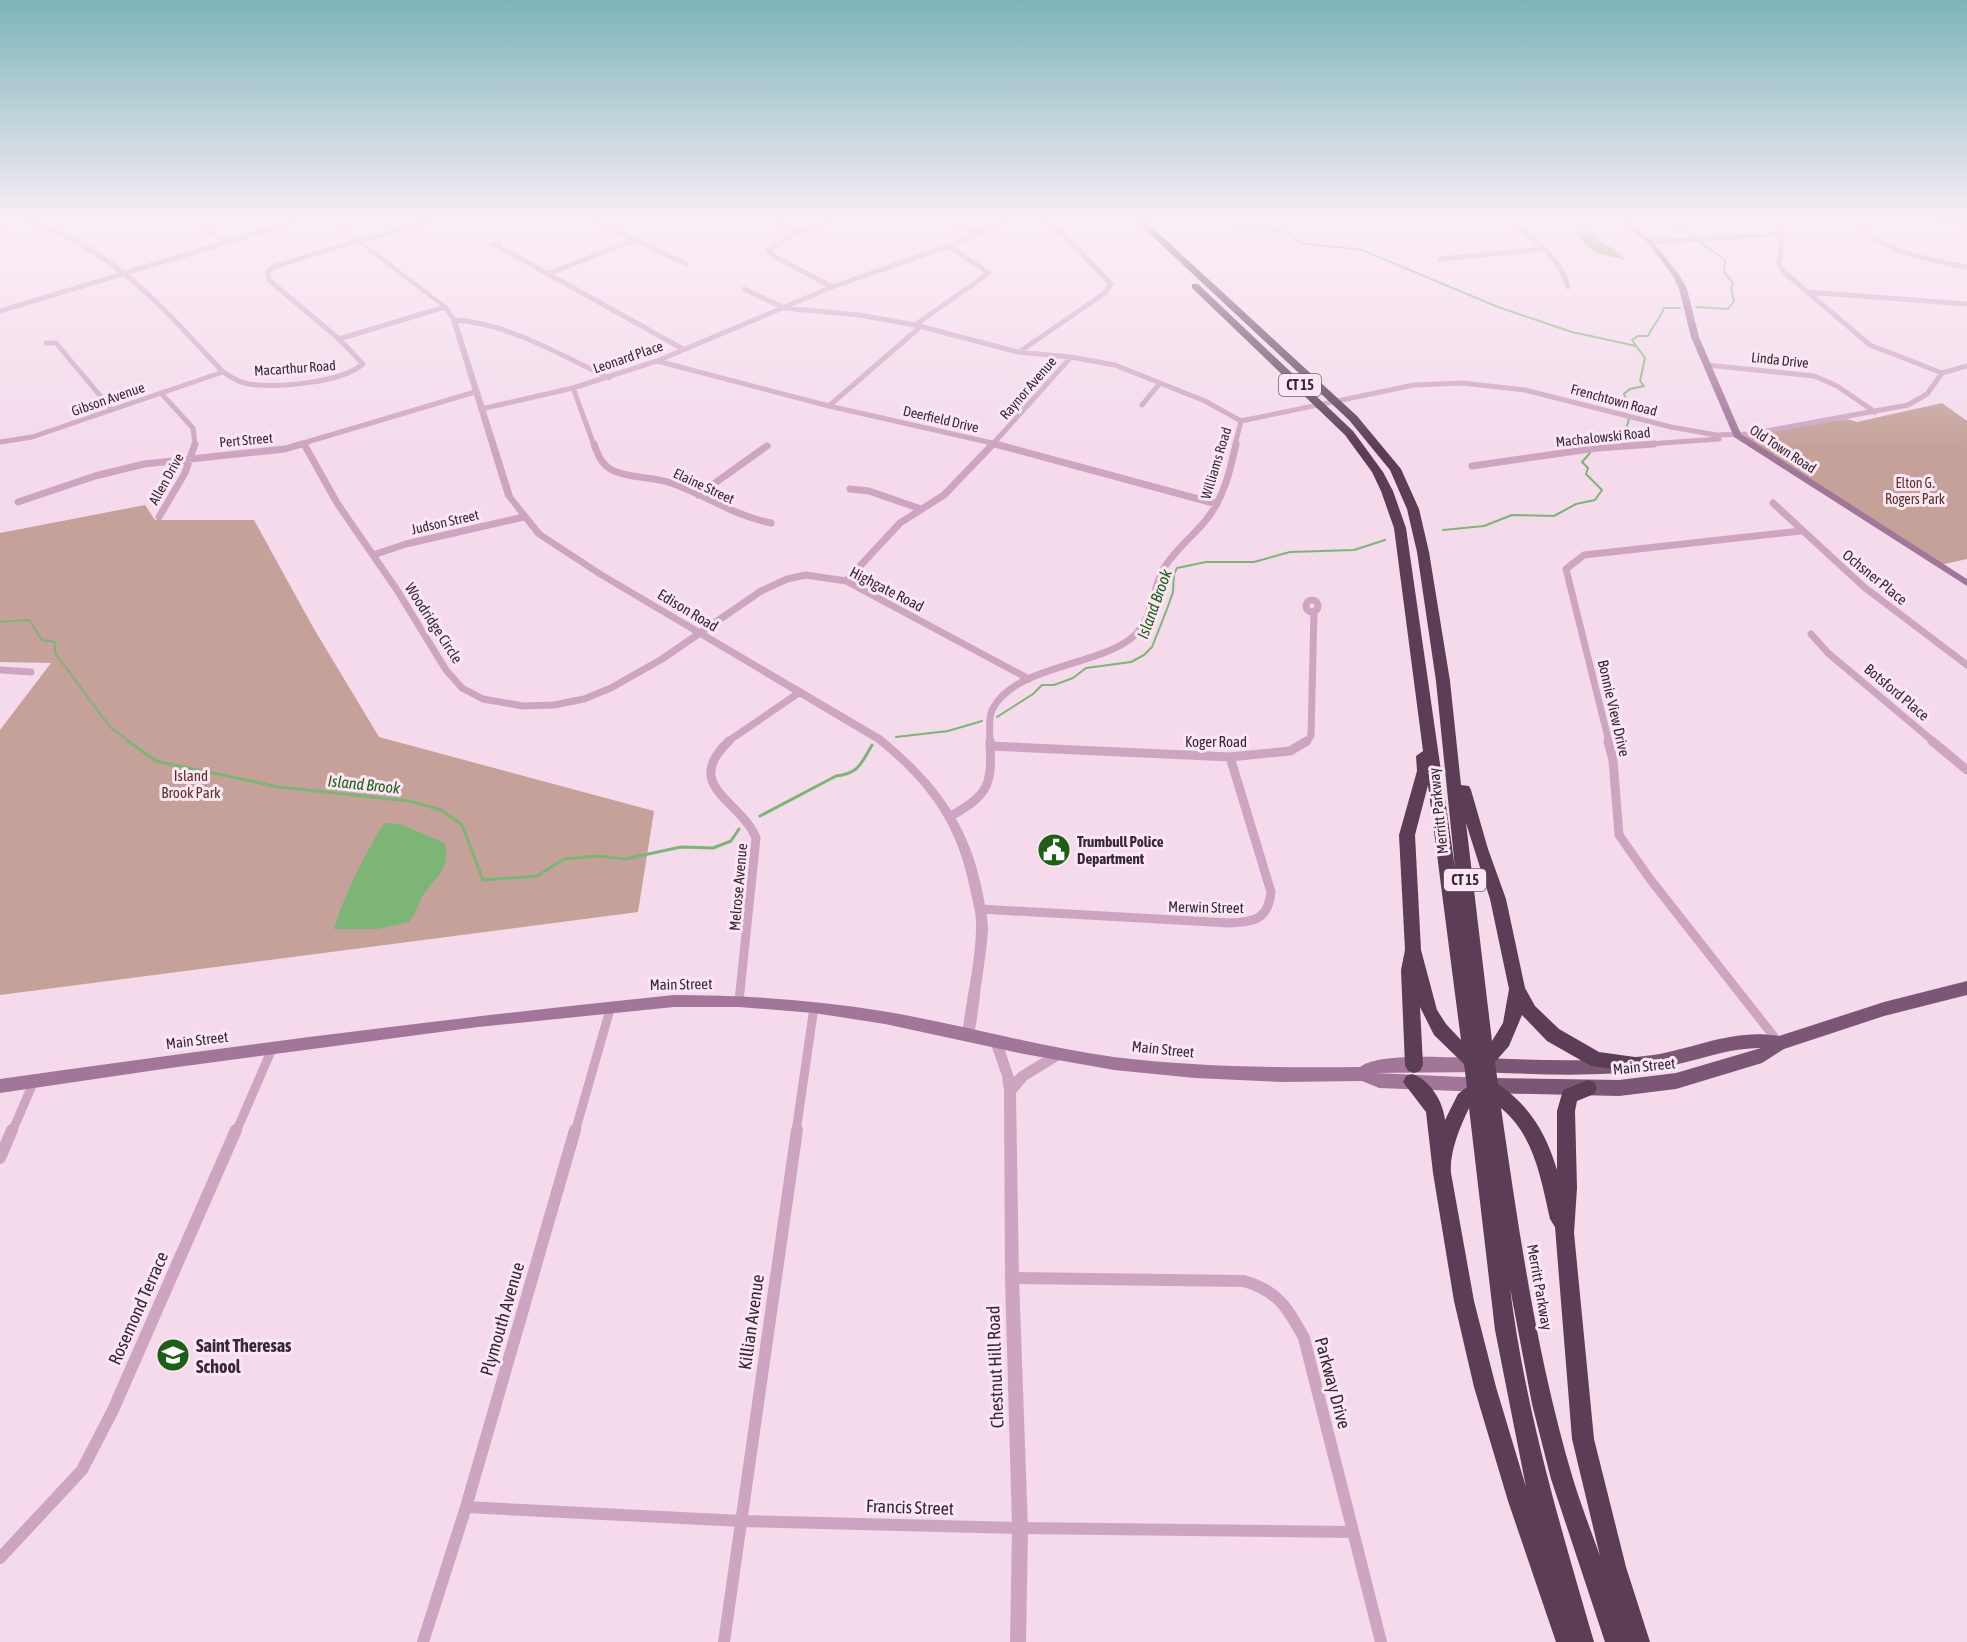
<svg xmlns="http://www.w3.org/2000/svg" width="1967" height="1642" viewBox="0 0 1967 1642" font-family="'Asap Condensed',sans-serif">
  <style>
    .green { fill: #c5a199 }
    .water { fill: #7db576 }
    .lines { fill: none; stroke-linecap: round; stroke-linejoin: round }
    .stream-far1 { stroke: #7db576; stroke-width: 2 }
    .stream { stroke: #7db576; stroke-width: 3 }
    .minor-far3 { stroke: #cea5c1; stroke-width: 5 }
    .minor-far2 { stroke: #cea5c1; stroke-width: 7 }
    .minor-far1 { stroke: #cea5c1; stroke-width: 9 }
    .minor { stroke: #cea5c1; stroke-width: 12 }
    .tertiary { fill: #cea5c1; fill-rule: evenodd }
    .secondary { fill: #a27699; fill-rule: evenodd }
    .primary { fill: #7c5675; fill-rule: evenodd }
    .motorway { fill: #5b3d56; fill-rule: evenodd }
    .labels { text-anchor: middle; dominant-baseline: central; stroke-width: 6; stroke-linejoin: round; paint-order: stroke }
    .far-street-label { font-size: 14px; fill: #392736; stroke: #fbe7f4 }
    .shield { fill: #fbe7f4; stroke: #73616f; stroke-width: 1.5 }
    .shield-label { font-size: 14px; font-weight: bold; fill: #392736 }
    .far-park-label { font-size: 14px; fill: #5a3328; stroke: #fbe7f4 }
    .street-label { font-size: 15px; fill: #392736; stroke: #fbe7f4 }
    .park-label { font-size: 15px; fill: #5a3328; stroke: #fbe7f4 }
    .poi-label { font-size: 15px; font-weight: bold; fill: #392736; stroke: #fbe7f4; text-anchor: start }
    .water-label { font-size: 16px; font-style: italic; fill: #1e5f18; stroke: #fbe7f4 }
    .near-street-label { font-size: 18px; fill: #392736; stroke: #fbe7f4 }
    .near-poi-label { font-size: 18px; font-weight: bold; fill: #392736; stroke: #fbe7f4; text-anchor: start }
  </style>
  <rect width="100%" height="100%" fill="#f4daeb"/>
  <!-- green -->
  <path class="green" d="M1942 403 1967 421V559L1940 565 1740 436 1847 419 1857 422Z
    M145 505 155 520H254L314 629 379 737 654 811 638 912 0 995V730L51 663 0 662V533Z"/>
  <!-- water -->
  <path class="water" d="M1579 231H1591L1600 238 1597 240 1614 249 1626 260 1596 253 1575 235Z
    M384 823 400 824 445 843C451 872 435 875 422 897 418 905 415 915 409 922L377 929H334C345 892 364 856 384 823Z"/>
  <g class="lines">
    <!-- stream-far1 -->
    <path class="stream-far1" d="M1211 218C1221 221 1232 227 1243 228 1262 230 1286 226 1300 243L1362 250 1498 307 1572 332 1636 346
      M1694 218 1675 224 1725 260 1724 272 1733 283 1731 288 1734 301 1728 309 1696 307
      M1636 412 1626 401 1624 394 1630 389 1644 386 1640 381 1645 358 1632 340 1638 336H1648C1653 325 1660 319 1664 308H1680
      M1594 444 1612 431 1625 433 1629 419
      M1443 530 1484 526 1512 515 1554 516 1576 504 1595 500 1602 490 1586 474 1588 468 1582 462 1590 453
      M0 622 29 620 42 640 55 642V653L110 727 130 742
      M997 717 1033 694 1042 685H1054L1073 678 1086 668 1131 662 1144 655 1152 647 1167 609 1173 592 1174 574 1177 568 1206 562H1254L1290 552 1354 550 1385 540
      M896 737 948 731 982 721"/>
    <!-- stream -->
    <path class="stream" d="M128 741 156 761 279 787 409 801 441 810 462 825 483 880 537 876 564 859 598 856 625 859 681 847 713 848 731 841 739 829
      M760 816 836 776C859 773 861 764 872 745"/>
    <!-- minor-far3 -->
    <path class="minor-far3" d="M191 218 226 243
      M588 218 686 264
      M769 218 797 234
      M941 218 976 234
      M1506 218C1530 238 1560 254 1568 287
      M1776 218 1783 234 1779 264 1784 272 1870 345 1942 373
      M1849 218C1881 251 1924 259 1967 267
      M1895 218 1967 224
      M16 219C108 241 161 306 223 372 231 377 239 383 249 384 277 388 341 383 363 364L339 339 269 280 268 272 273 267 356 241
      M0 227 17 218
      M357 242 440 218
      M1650 242 1783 234
      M500 243 498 246 491 245Z
      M498 246 683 349
      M1440 259 1543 249
      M550 273 635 240
      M832 287 772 255 768 250 791 236 840 218
      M744 289 784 308 859 315 915 325 1018 352 1071 357 1115 365 1205 401 1241 421
      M1807 292 1967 304
      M0 311 307 218
      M454 320C505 322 563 356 609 378
      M915 325 989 273 949 246
      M339 339 445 307
      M46 343H56L112 410
      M1019 352 1105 293 1111 284 1063 234 1037 218
      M657 361 829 406 1001 445
      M1707 365 1814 376 1837 386 1875 412
      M573 388 594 445
      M161 393 193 428 195 445
      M1142 405 1160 383
      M829 406 920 327
      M481 409 573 388 657 361 832 287 949 246 1012 218
      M1241 421 1414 385 1462 383 1525 390 1671 427 1716 435 1750 434 1908 405 1927 394 1942 373 1967 366
      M0 442 32 437 223 372
      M297 445 475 392
      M992 445 1071 357
      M1235 445 1241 421
      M1634 445 1719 439"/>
    <!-- minor-far2 -->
    <path class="minor-far2" d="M304 444 337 503 397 590 446 670 462 688 483 699 523 706 554 705 584 699 611 688 662 659 761 591 787 579 806 575 846 581 1029 679
      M594 444C598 455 601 464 612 470 629 479 652 476 671 483 706 495 734 516 771 523
      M995 444 1217 504
      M1472 466 1597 448 1654 444
      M850 489 869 491 921 509
      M698 495 767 446
      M18 502 95 476 144 464 285 449 302 444
      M1773 503 1864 587 1967 665
      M159 517 185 473 195 444
      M373 555 406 544 524 517
      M846 581 900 523 944 495 993 444
      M1306 606a6 6 0 1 1 12 0a6 6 0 1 1-12 0Z
      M1811 634 1828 653 1934 742
      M0 670 31 672
      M727 742 800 692
      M990 742C990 732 988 720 992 710 1015 664 1101 667 1135 635 1153 618 1152 588 1164 568 1175 550 1193 536 1206 520 1224 498 1230 471 1236 444
      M1306 742 1311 736 1314 611
      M1609 742 1566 569 1584 555 1801 531"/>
    <!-- minor-far1 -->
    <path class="minor-far1" d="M729 741C681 786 741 800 756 838L739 1001
      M1608 741 1613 760 1619 835 1650 879 1779 1043
      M1932 741 1967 770
      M990 746 1230 757 1290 751 1307 741
      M951 816C990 794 992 784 990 741
      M980 909 1229 923C1254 922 1268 920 1271 892L1230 757
      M12 1132 34 1081
      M236 1132 272 1049
      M575 1132 611 1006
      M796 1132 814 1007"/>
    <!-- minor -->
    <path class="minor" d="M0 1158 12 1130
      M1012 1278 1244 1281C1278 1291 1288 1308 1304 1338L1381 1642
      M466 1507 741 1521 1020 1528 1352 1532
      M0 1558 82 1470 113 1410 236 1130
      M423 1642 466 1507 575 1130
      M724 1642 797 1130"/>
    <!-- tertiary -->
    <path class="tertiary" d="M325 218H332L447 306 457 320 513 496 542 532 603 572 882 736C933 778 967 820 981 885 984 900 988 916 988 930 987 947 984 964 982 980 979 996 978 1025 972 1039L968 1041 964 1039 962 1035C966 1000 975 965 976 930 977 916 973 902 970 889 957 823 927 783 876 742L597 576 536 536 505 496 451 320 443 308Z
      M996 1036 1000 1038 1002 1042 1014 1077 1019 1072 1055 1050 1059 1048 1063 1050 1065 1054 1063 1058 1027 1080 1016 1093 1019 1278 1028 1528 1026 1642H1010L1012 1528 1005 1278 1004 1091 1002 1076 990 1042 992 1038Z"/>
    <!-- secondary -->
    <path class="secondary" d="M1617 218H1625L1652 241 1680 276 1687 289 1699 337 1741 434 1967 579V586L1734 437 1691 337 1679 289 1673 276 1648 243Z
      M674 995C744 995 813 1000 882 1011 960 1024 1036 1046 1114 1057 1196 1067 1278 1068 1360 1067 1380 1052 1450 1058 1478 1058L1483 1060 1485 1065 1483 1070 1478 1072 1376 1073 1483 1078 1488 1080 1490 1085 1488 1090 1483 1092 1379 1088 1362 1081 1282 1082 1195 1078 1114 1070 1024 1054 885 1024 814 1013 739 1007H674L478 1027 163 1069 0 1093V1079C224 1047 449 1018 674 995Z"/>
    <!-- primary -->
    <path class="primary" d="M1967 981V995L1884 1016 1784 1049 1762 1063 1676 1089 1619 1096 1485 1093 1479 1090 1476 1083 1478 1078 1484 1075 1489 1078 1619 1080 1676 1073 1761 1048C1723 1048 1690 1064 1653 1069 1596 1078 1537 1074 1479 1072L1473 1070 1471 1065 1473 1060 1479 1058C1537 1060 1596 1063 1653 1055 1696 1048 1734 1028 1779 1036L1884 1002Z"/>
    <!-- motorway -->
    <path class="motorway" d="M1133 218H1142L1357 416 1401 469 1419 509 1429 552 1450 681 1461 785 1469 786 1471 790 1488 849 1506 899 1525 988 1535 1006 1559 1029 1599 1052 1642 1058 1645 1064 1642 1070 1636 1072 1591 1066 1547 1041 1522 1015 1509 1046 1495 1062 1498 1084C1530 1106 1546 1133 1557 1170V1111L1563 1090 1588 1080 1594 1082 1597 1088 1594 1094 1577 1101 1575 1111 1577 1188 1574 1233 1594 1439 1626 1567 1650 1642H1605L1551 1479 1532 1404 1510 1288C1525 1409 1560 1525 1594 1642H1556L1508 1501 1474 1387 1454 1301 1433 1173 1426 1112 1403 1082 1406 1076 1412 1074C1430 1080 1443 1101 1445 1120L1458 1094 1467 1087 1464 1064 1434 1035 1420 1007 1423 1065 1420 1071 1414 1073 1408 1071 1405 1065 1401 970 1405 950 1399 835 1417 771 1416 756 1423 751 1394 528 1381 491 1372 472 1345 435 1192 288V284H1198L1353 431 1383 472 1393 491 1406 528 1455 868 1436 681 1417 552 1407 509 1390 470 1349 420ZM1428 785 1461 1040 1446 1024 1437 1010 1421 950 1415 835ZM1466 823 1490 899 1509 989 1503 1023 1492 1041ZM1469 1108 1495 1330 1526 1487 1496 1387 1474 1301 1451 1173C1449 1153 1460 1127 1469 1108ZM1501 1108C1534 1135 1541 1179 1550 1219L1555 1227 1572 1439 1600 1556C1591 1531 1581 1505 1573 1479 1537 1358 1519 1232 1501 1108Z"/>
  </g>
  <!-- sky -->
  <linearGradient id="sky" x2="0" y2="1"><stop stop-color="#7db4ba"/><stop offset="0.49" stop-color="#faeef6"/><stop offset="1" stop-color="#faeef6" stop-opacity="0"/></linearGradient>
  <rect width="1967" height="448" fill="url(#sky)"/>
  <!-- icons -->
  <defs>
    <symbol id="civic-disc" viewBox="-11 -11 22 22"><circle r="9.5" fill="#1e5f18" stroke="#fbe7f4"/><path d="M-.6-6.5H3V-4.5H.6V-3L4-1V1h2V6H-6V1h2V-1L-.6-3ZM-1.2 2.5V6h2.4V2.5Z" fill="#fff"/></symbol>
    <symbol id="school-disc" viewBox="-11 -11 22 22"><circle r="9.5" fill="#1e5f18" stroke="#fbe7f4"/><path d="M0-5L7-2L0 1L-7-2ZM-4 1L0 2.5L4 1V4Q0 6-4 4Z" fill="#fff"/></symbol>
  </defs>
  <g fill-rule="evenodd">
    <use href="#civic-disc" x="1035" y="831" width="38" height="38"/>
    <use href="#school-disc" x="154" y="1336" width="38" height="38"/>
  </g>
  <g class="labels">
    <!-- far-street labels -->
    <g class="far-street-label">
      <text transform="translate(628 357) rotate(-19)">Leonard Place</text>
      <text transform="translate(1780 360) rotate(6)">Linda Drive</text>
      <text transform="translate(295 368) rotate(-4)">Macarthur Road</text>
      <text transform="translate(1028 388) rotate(-49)">Raynor Avenue</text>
      <text transform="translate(108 399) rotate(-19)">Gibson Avenue</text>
      <text transform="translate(1614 400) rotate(15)">Frenchtown Road</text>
      <text transform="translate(941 419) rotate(13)">Deerfield Drive</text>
      <text transform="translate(1603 437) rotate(-6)">Machalowski Road</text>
      <text transform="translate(246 440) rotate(-5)">Pert Street</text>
      <text transform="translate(1783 449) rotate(33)">Old Town Road</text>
      <text transform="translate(1216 463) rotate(-73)">Williams Road</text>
      <text transform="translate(166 479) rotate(-61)">Allen Drive</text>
      <text transform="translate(704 486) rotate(25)">Elaine Street</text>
      <text transform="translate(445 522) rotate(-13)">Judson Street</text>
    </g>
    <!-- shield labels -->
    <g class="shield">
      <rect x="1279" y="374" width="42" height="22" rx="4.5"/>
      <rect x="1444" y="869" width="42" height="22" rx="4.5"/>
    </g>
    <g class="shield-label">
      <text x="1300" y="385">CT 15</text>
      <text x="1465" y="880">CT 15</text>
    </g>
    <!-- far-park labels -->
    <g class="far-park-label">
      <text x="1915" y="483">Elton G.<tspan x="1915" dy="16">Rogers Park</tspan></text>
    </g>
    <!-- street labels -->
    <g class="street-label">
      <text transform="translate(1875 577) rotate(39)">Ochsner Place</text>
      <text transform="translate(887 589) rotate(27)">Highgate Road</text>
      <text transform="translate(688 610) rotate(31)">Edison Road</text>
      <text transform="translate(434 623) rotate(57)">Woodridge Circle</text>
      <text transform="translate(1897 692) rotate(40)">Botsford Place</text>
      <text transform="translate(1614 708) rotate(77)">Bonnie View Drive</text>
      <text x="1216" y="741">Koger Road</text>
      <text transform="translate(1438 811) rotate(-96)">Merritt Parkway</text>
      <text transform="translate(738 887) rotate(-85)">Melrose Avenue</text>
      <text transform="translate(1206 907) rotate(1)">Merwin Street</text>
      <text transform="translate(681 984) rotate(-1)">Main Street</text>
      <text transform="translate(197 1040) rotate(-7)">Main Street</text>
      <text transform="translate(1163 1049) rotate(6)">Main Street</text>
      <text transform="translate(1644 1066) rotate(-6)">Main Street</text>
      <text transform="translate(1540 1287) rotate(80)">Merritt Parkway</text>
    </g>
    <!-- park labels -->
    <g class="park-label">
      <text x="191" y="775">Island<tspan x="191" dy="17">Brook Park</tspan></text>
    </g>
    <!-- poi labels -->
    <g class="poi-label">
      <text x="1077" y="841">Trumbull Police<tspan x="1077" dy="17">Department</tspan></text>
    </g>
    <!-- water labels -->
    <g class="water-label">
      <text transform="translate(1154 604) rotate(-70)">Island Brook</text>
      <text transform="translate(364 784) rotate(6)">Island Brook</text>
    </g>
    <!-- near-street labels -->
    <g class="near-street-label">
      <text transform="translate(138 1308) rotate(-66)">Rosemond Terrace</text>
      <text transform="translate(502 1319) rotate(-74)">Plymouth Avenue</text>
      <text transform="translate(751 1322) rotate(-82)">Killian Avenue</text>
      <text transform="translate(995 1367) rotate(-92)">Chestnut Hill Road</text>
      <text transform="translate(1333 1383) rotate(75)">Parkway Drive</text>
      <text transform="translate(910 1507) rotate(2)">Francis Street</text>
    </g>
    <!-- near-poi labels -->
    <g class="near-poi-label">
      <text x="196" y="1345">Saint Theresas<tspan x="196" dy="21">School</tspan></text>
    </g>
  </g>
</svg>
